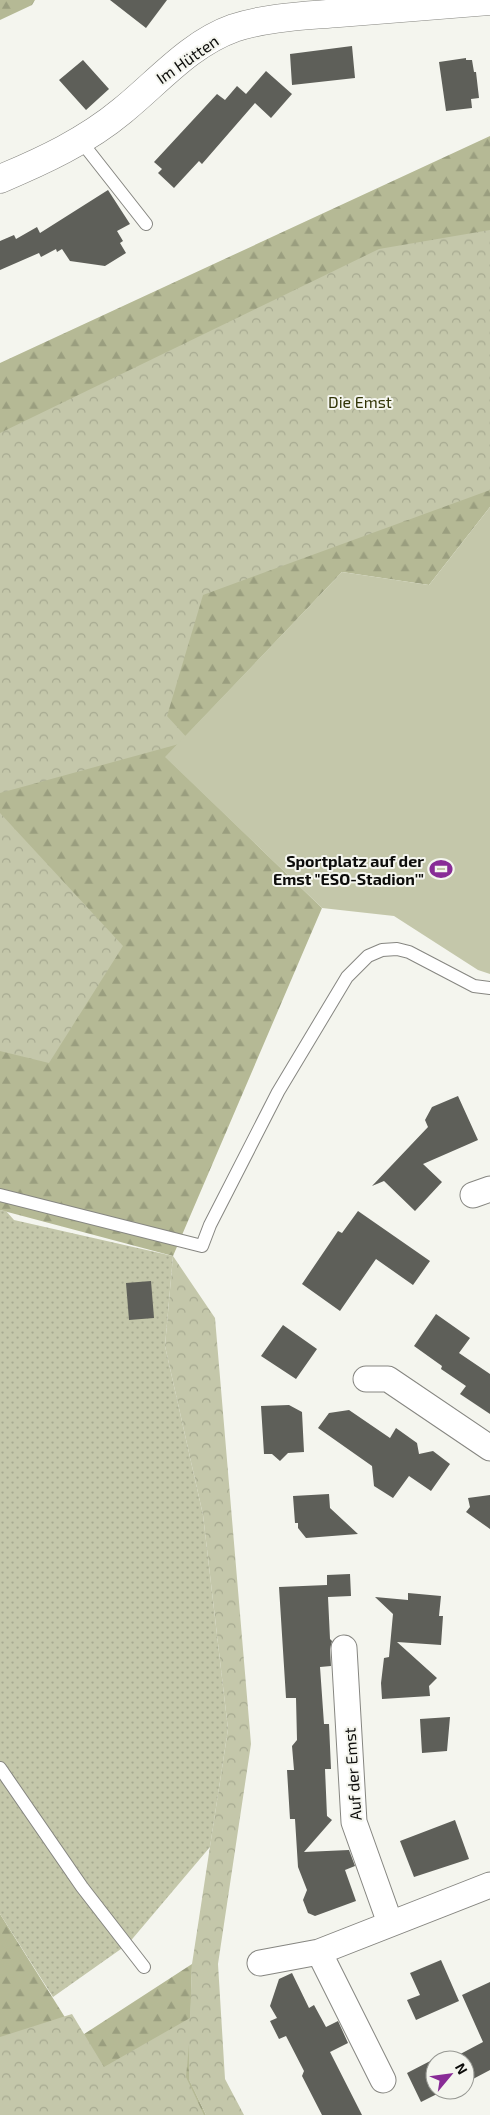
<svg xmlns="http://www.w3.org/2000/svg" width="490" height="2115" viewBox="0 0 490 2115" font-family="'Exo 2',sans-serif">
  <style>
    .forest { fill: url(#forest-firs) }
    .park { fill: url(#park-crowns) }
    .garden { fill: url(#garden-dots) }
    .pitch { fill: #c4c7aa }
    .building { fill: #5e5f59 }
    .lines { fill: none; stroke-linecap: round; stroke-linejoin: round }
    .lane-casing { stroke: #868681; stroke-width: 14 }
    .street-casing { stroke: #868681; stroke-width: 27 }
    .secondary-casing { stroke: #868681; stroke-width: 29 }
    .lane { stroke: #fff; stroke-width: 12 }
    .street { stroke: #fff; stroke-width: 25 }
    .secondary { stroke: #fff; stroke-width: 28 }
    .labels { text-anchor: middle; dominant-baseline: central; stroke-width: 4; stroke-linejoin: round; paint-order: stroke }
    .street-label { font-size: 16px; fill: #0c0c0a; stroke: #f4f5ee }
    .park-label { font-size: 16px; fill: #303305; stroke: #f4f5ee }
    .poi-label { font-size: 16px; font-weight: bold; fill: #0c0c0a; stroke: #f4f5ee; text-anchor: end }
  </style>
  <defs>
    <pattern id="forest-firs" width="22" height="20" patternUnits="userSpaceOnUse" patternTransform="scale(1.25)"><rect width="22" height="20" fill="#b5b995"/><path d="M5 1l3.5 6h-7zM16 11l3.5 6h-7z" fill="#9a9e7f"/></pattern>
    <pattern id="park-crowns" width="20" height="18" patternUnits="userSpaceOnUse" patternTransform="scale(1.25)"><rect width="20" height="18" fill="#c4c7aa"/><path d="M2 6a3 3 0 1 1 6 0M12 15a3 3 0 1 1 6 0" fill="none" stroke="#a7aa91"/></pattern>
    <pattern id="garden-dots" width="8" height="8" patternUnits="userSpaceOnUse" patternTransform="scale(1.25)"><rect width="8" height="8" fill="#c4c7aa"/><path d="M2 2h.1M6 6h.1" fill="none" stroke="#a7aa91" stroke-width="1.8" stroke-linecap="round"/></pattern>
  </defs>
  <rect width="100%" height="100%" fill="#f4f5ee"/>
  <!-- forest -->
  <path class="forest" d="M0 0H35L32 5 0 20Z
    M490 136V507L429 585 342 572 166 757 322 908 173 1256 0 1210V363Z
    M0 1914 78 2038 192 1964 189 2079 206 2115H0Z"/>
  <!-- park -->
  <path class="park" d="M490 230V490L203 595 167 716 190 741 0 793V433L379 249Z
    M0 813 123 946 49 1063 0 1051Z
    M173 1256 215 1318 251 1744 218 1964 225 2079 244 2115H206L189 2080V2045L186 2077 204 2115H0V2037L72 2014 104 2067 190 2018 192 1964 228 1729 203 1515 165 1346Z"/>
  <!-- garden -->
  <path class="garden" d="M0 1210 6 1211 14 1220 173 1256 165 1346 203 1515 228 1729 210 1847 128 1944 53 1997 0 1914Z"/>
  <!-- pitch -->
  <path class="pitch" d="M490 507V974L478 970 394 916 322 908 165 757 342 572 429 585Z"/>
  <!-- building -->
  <path class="building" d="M110 0H167L146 28Z
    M352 46 355 78 292 85 290 54Z
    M466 58V60H472L474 72H476L479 98 471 99 472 108 446 111 439 62Z
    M83 60 109 89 86 110 59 80Z
    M266 71 292 94 271 118 255 103 202 164 199 161 174 188 158 173 162 169 154 162 217 94 225 100 237 86 246 94Z
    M108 190 130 224 117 231 123 241 120 243 126 253 105 266 70 261 62 249 57 252 56 249 41 257 39 253 0 270V241L14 235 16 239 37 227 40 233Z
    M458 1096 478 1140 423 1164 442 1182 415 1211 384 1181 372 1186 428 1127 425 1120 432 1107Z
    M358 1211 430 1261 413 1285 376 1259 340 1311 302 1284 338 1231 342 1233Z
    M151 1281 154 1318 129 1320 126 1283Z
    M436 1314 470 1338 459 1353 490 1374V1414L460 1394 466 1386 441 1369 442 1366 414 1346Z
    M283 1325 317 1349 296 1379 261 1356Z
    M289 1405 302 1412 304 1452 288 1453 280 1461 272 1454H264L261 1406Z
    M349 1410 390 1438 396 1428 417 1443 419 1454 433 1451 450 1464 431 1491 409 1476 393 1498 374 1486 372 1466 318 1428 329 1413Z
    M329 1494 330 1508 358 1534 306 1538 298 1528V1523H295L293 1496Z
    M490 1495V1529L466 1512 470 1507 468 1498Z
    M350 1574 351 1596 328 1597 330 1639 332 1641 330 1649 331 1666 320 1667 324 1724H329L331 1769H325L327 1816 332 1820 304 1852 349 1850 355 1866 345 1870 356 1901 315 1916 308 1913 303 1900 307 1890 298 1867 295 1819H290L287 1770H294L292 1746 297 1740 296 1698H286L279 1587 327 1585V1575Z
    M408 1593 441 1596 439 1616H443L441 1645 397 1642 437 1678 429 1686 430 1696 382 1699 381 1683 384 1658 389 1657 393 1614 375 1597 408 1600Z
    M450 1717 447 1751 422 1753 420 1719Z
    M455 1820 469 1859 414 1877 400 1841Z
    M441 1960 459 2001 416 2020 407 2000 420 1995 410 1973Z
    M292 1973 309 2008 314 2005 326 2027 338 2021 348 2043 330 2052 362 2115H322L302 2076 304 2071 286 2036 279 2039 270 2021 277 2018 270 2006 279 1979Z
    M490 1982V2070L473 2079 471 2076 465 2080V2060H449L483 2042 462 1995Z
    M436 2058 435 2090H445L421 2102 407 2073Z"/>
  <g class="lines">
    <defs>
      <path id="lane" d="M80 140 146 224
        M0 1195 202 1246 210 1225 278 1092 347 977 368 956 382 950 397 949 409 952 474 986 490 988
        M0 1768 82 1887 144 1967"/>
      <path id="street" d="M473 1195 490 1189
        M366 1379H388L490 1448
        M344 1648 354 1822 390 1923
        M319 1952 383 2080
        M260 1963 319 1952 490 1885"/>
      <path id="secondary" d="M0 179C43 161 86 141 122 111 158 82 189 44 234 28 268 17 304 16 339 13 389 9 440 5 490 1"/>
    </defs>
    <!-- lane casing -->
    <use href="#lane" class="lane-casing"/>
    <!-- street casing -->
    <use href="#street" class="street-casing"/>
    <!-- secondary casing -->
    <use href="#secondary" class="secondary-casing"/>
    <!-- lane -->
    <use href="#lane" class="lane"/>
    <!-- street -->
    <use href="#street" class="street"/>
    <!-- secondary -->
    <use href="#secondary" class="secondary"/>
  </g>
  <!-- icons -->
  <defs>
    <symbol id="stadium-bare" viewBox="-9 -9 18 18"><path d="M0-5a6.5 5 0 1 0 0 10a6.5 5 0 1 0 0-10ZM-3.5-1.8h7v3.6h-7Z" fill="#882b96" stroke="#f4f5ee" stroke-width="2.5" paint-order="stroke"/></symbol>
  </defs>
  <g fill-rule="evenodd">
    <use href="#stadium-bare" x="425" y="853" width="32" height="32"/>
  </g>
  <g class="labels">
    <!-- street labels -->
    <g class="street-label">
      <text transform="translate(187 59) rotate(-35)">Im Hütten</text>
      <text transform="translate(352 1774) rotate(-94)">Auf der Emst</text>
    </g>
    <!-- park labels -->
    <g class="park-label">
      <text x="360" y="401">Die Emst</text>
    </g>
    <!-- poi labels -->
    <g class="poi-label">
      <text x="424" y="860">Sportplatz auf der<tspan x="424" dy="18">Emst "ESO-Stadion'"</tspan></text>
    </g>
  </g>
  <!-- north arrow -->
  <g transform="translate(450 2075) rotate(61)"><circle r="24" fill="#f4f5ee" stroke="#979893"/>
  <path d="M0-4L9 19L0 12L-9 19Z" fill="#882b96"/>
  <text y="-8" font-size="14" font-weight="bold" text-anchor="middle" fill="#0c0c0a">N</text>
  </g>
</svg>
